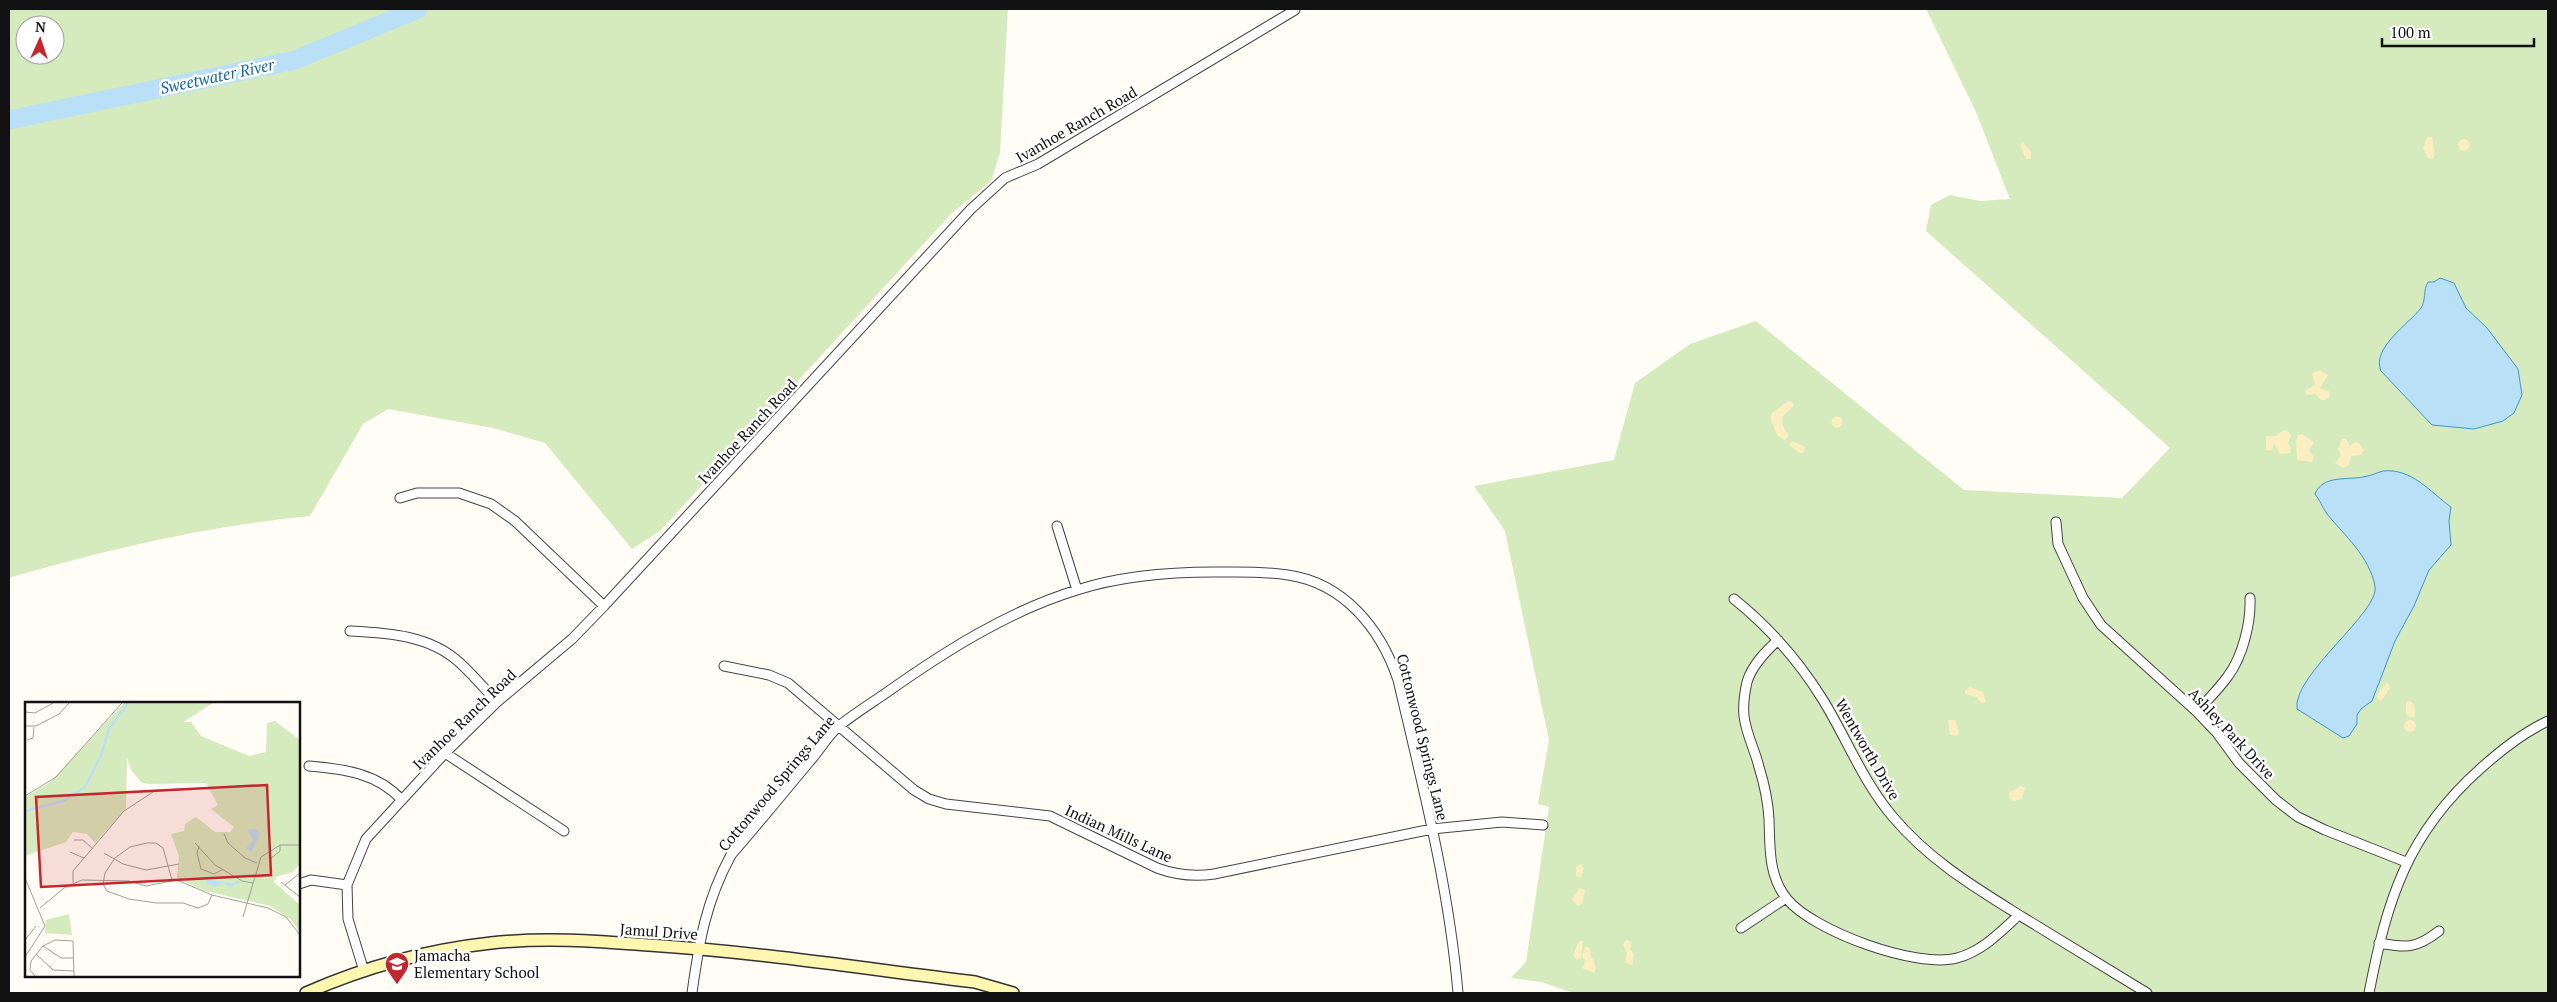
<svg xmlns="http://www.w3.org/2000/svg" width="2557" height="1002" viewBox="0 0 2557 1002" font-family="'PT Serif',serif">
  <style>
    .green { fill: #d5ebbd; fill-rule: evenodd }
    .sand { fill: #fbeec1 }
    .water { fill: #b9e0f7; stroke: #3f96cf }
    .lines { fill: none; stroke-linecap: round; stroke-linejoin: round }
    .river { stroke: #b9e0f7; stroke-width: 19 }
    .street-casing { stroke: #444; stroke-width: 11 }
    .secondary-casing { stroke: #333; stroke-width: 14 }
    .street { stroke: #fff; stroke-width: 9 }
    .secondary { stroke: #fff6b0; stroke-width: 11 }
    .labels { text-anchor: middle; dominant-baseline: central; stroke-width: 5; stroke-linejoin: round; paint-order: stroke }
    .street-label { font-size: 15px; fill: #111; stroke: #fff }
    .poi-label { font-size: 15px; fill: #111; stroke: #fff; text-anchor: start }
    .water-label { font-size: 16px; font-style: italic; fill: #1768a6; stroke: #fff }
    .inset-river { fill: none; stroke: #b9e0f7; stroke-width: 2.5 }
    .inset-road { fill: none; stroke: #a09f9a; stroke-width: 1 }
    .view { fill: #c4262e; fill-opacity: 0.15; stroke: #c4262e; stroke-width: 2.5 }
    .inset-edge { fill: none; stroke: #111; stroke-width: 2.5 }
  </style>
  <rect width="100%" height="100%" fill="#fffdf5"/>
  <!-- green -->
  <path class="green" d="M9 9H1008L1000 153 991 181 952 213 660 531 632 549 545 443 493 428 388 409 363 424 310 516C208 526 107 549 9 578ZM25 25H55V55H25Z
    M1926 9H2548V993H1574L1541 982 1511 978 1526 962 1549 807 1538 804 1549 740 1505 531 1474 486 1614 460 1635 383 1690 344 1756 321 1964 490 2122 498 2170 448 1926 231 1931 205 1950 195 1980 201 2010 199 1976 112Z"/>
  <!-- sand -->
  <path class="sand" d="M2428 136 2432 137 2435 156 2432 159 2428 158 2423 148Z
    M2458 145a6 6 0 1 1 12 0a6 6 0 1 1-12 0Z
    M2023 142 2031 152V159H2026L2020 145Z
    M2320 370 2328 375 2320 388 2330 392 2329 397 2326 400H2321L2315 394 2307 395 2305 391 2315 385 2312 373Z
    M1788 401 1792 402 1794 406 1782 417 1783 426 1789 436 1785 440 1777 435 1770 418 1772 413Z
    M1831.5 422a5.5 5.5 0 1 1 11 0a5.5 5.5 0 1 1-11 0Z
    M2284 430 2289 432 2291 435 2288 443 2291 448 2290 453 2280 454 2274 443 2272 450 2266 451V436H2275Z
    M2302 434 2314 442 2309 450 2314 457 2312 462 2297 460 2296 440 2298 435Z
    M2342 439H2346L2350 446 2355 442 2359 443 2364 450 2361 455 2351 456 2349 465 2343 468 2335 463 2341 455 2338 449Z
    M1792 441 1805 447 1804 452 1800 453 1789 445Z
    M2386 683 2389 684 2390 688 2382 700 2379 701 2377 696Z
    M1970 687 1983 692 1986 702 1981 703 1977 697 1965 694V691Z
    M2409 701C2415 702 2417 713 2414 718L2406 715V702Z
    M1948 720H1955L1959 732 1957 736 1950 735Z
    M2404 726a6 6 0 1 1 12 0a6 6 0 1 1-12 0Z
    M2021 786 2025 788 2022 799 2014 801 2010 799 2009 793Z
    M1580 864 1584 868 1581 878 1576 876V867Z
    M1579 888 1585 890 1582 904 1578 906 1572 900Z
    M1626 940 1632 942 1630 949 1634 954 1632 965 1625 962 1627 953 1623 944Z
    M1579 941H1583L1581 958 1576 960 1573 955Z
    M1585 947 1590 948 1591 959H1593L1596 968 1594 973 1582 968 1586 961 1582 957Z"/>
  <!-- water -->
  <path class="water" d="M2440 278 2454 283 2466 308 2487 328 2518 369 2522 395 2514 413 2503 421 2474 429 2432 425 2381 371C2371 348 2409 324 2421 308 2426 301 2423 290 2428 282H2434Z
    M2383 471C2412 468 2430 492 2451 507L2449 521 2451 545 2429 570 2414 606 2395 641 2372 701 2361 709 2357 715V724L2349 736 2343 738 2297 709C2292 675 2381 611 2375 586 2369 556 2345 536 2327 514 2322 507 2320 500 2315 494 2322 475 2348 480 2363 477 2370 476 2376 473 2383 471Z"/>
  <g class="lines">
    <!-- river -->
    <path class="river" d="M9 120 295 60 418 9"/>
    <defs>
      <path id="street" d="M400 498 417 493H459L491 504 515 521 604 606
        M2056 522 2058 544 2083 598 2101 625 2197 712 2217 733 2239 763 2276 800 2298 817 2325 830 2406 862
        M1057 526 1077 590
        M1734 599C1770 628 1799 661 1823 700 1847 739 1863 782 1893 817 1930 861 1976 888 2024 918 2065 943 2106 968 2147 993
        M350 631C388 633 430 635 460 663 473 675 485 689 497 702
        M1778 640C1766 651 1752 665 1747 682 1745 691 1743 706 1744 716 1746 734 1755 750 1759 767 1764 783 1768 802 1769 819 1770 846 1768 876 1787 899 1813 931 1917 969 1957 958 1983 951 2000 932 2019 915
        M724 666 769 675 788 683 914 790 929 799 946 804 1050 816 1157 868C1176 875 1194 877 1214 874L1432 829 1502 822 1543 825
        M2197 712C2207 700 2219 689 2228 676 2243 656 2251 622 2250 598
        M445 753 564 831
        M309 766C344 769 377 773 402 800
        M299 884 311 880 347 885
        M1741 928 1786 898
        M2379 943C2406 948 2416 949 2439 931
        M364 971 348 919 347 885 366 839 445 753 497 702 572 639 604 606 971 209 1005 178 1038 164 1295 10
        M692 993C699 942 706 901 731 855 758 824 784 792 810 761 820 750 828 735 839 726 854 714 870 704 886 693 944 652 1008 611 1077 590 1120 576 1169 572 1215 572 1239 572 1264 571 1288 575 1344 583 1381 629 1398 680 1422 783 1449 887 1458 993
        M2369 993C2387 900 2407 834 2480 769 2501 750 2522 733 2548 721"/>
      <path id="secondary" d="M306 993C365 967 427 950 491 943 544 937 596 941 649 945 758 952 867 969 975 982L1013 993"/>
    </defs>
    <!-- street casing -->
    <use href="#street" class="street-casing"/>
    <!-- secondary casing -->
    <use href="#secondary" class="secondary-casing"/>
    <!-- street -->
    <use href="#street" class="street"/>
    <!-- secondary -->
    <use href="#secondary" class="secondary"/>
  </g>
  <!-- icons -->
  <defs>
    <symbol id="school-pin" viewBox="-11 -11 22 30"><path d="M0 17L-7.5 6A9.5 9.5 0 1 1 7.5 6Z" fill="#c4262e" stroke="#fff"/><path d="M0-5L7-2L0 1L-7-2ZM-4 1L0 2.5L4 1V4Q0 6-4 4Z" fill="#fff"/></symbol>
  </defs>
  <g fill-rule="evenodd">
    <use href="#school-pin" x="383" y="950" width="28" height="38"/>
  </g>
  <g class="labels">
    <!-- street labels -->
    <g class="street-label">
      <text transform="translate(1076 124) rotate(-30)">Ivanhoe Ranch Road</text>
      <text transform="translate(747 431) rotate(-47)">Ivanhoe Ranch Road</text>
      <text transform="translate(464 719) rotate(-44)">Ivanhoe Ranch Road</text>
      <text transform="translate(2232 733) rotate(47)">Ashley Park Drive</text>
      <text transform="translate(1423 737) rotate(76)">Cottonwood Springs Lane</text>
      <text transform="translate(1868 749) rotate(60)">Wentworth Drive</text>
      <text transform="translate(776 783) rotate(-50)">Cottonwood Springs Lane</text>
      <text transform="translate(1119 833) rotate(25)">Indian Mills Lane</text>
      <text transform="translate(659 931) rotate(4)">Jamul Drive</text>
    </g>
    <!-- poi labels -->
    <g class="poi-label">
      <text x="414" y="955">Jamacha<tspan x="414" dy="17">Elementary School</tspan></text>
    </g>
    <!-- water labels -->
    <g class="water-label">
      <text transform="translate(217 76) rotate(-12)">Sweetwater River</text>
    </g>
  </g>
  <!-- overview -->
  <g transform="translate(25 702)">
    <rect width="275" height="275" fill="#fffdf5"/>
    <path d="M99 1H188L158 20H166L176 34 224 54 241 50 242 21 250 19 275 38V162L268 170 251 175 249 180 275 203V230L265 217 245 204 180 189 152 176 154 154 146 132 159 129 160 122 171 115 190 130H205L209 125 186 107 193 103 181 81 123 82 116 80 106 68 102 56 101 107 70 141 62 132 48 130 41 140 0 154V95L24 81ZM44 212 47 233 20 231 21 218Z" fill="#d5ebbd"/>
    <path d="M231 127 235 132 226 150 221 147 228 137 222 128ZM181 177 210 182 211 178 215 180 205 185 198 181 191 185 181 181Z" fill="#b9e0f7"/>
    <path class="inset-river" d="M0 109 38 99 60 85 76 53 84 27 103 1"/>
    <path class="inset-road" d="M0 10 10 11 28 1M0 24H11L34 12 44 1M2 38 8 36 9 25M0 94 31 75 97 1M199 132 203 141 220 156 232 161M49 138H58L68 147M170 141 190 163 217 179 228 181M174 144 172 151 176 167 189 172 197 168M45 150 59 156M79 151 98 162 121 168 154 162M245 157 255 149V143M0 176 20 224 0 255M147 178 138 146 131 141H122L105 145 90 156 80 171 78 182 82 189 104 197 131 201H158L173 206 183 202 187 193M256 180 275 195M48 181V169L99 109 128 90M260 183 275 171M15 206 39 186 57 178 104 179 121 184 152 178 187 193 243 206 261 215 275 233M218 215 236 155 255 143H275M0 238 11 224M18 244 36 256H49M11 252 28 268 49 269M10 274 5 268 6 259 18 244 30 238 48 239 49 274"/>
    <path class="view" d="M242 83 246 173 16 185 11 95Z"/>
    <rect width="275" height="275" class="inset-edge"/>
  </g>
  <!-- border -->
  <rect width="2557" height="1002" fill="none" stroke="#111111" stroke-width="20"/>
  <!-- north arrow -->
  <g transform="translate(40 40) rotate(3)"><circle r="24" fill="#ffffff" stroke="#a0a0a0"/>
  <path d="M0-4L9 19L0 12L-9 19Z" fill="#c4262e"/>
  <text y="-8" font-size="14" font-weight="bold" text-anchor="middle" fill="#111111">N</text>
  </g>
  <!-- scale -->
  <path d="M2382 38v8h152v-8" fill="none" stroke="#111111" stroke-width="2.5"/>
  <text x="2390" y="38" font-size="15" fill="#111111" stroke="#ffffff" stroke-width="4" paint-order="stroke">100 m</text>
</svg>
